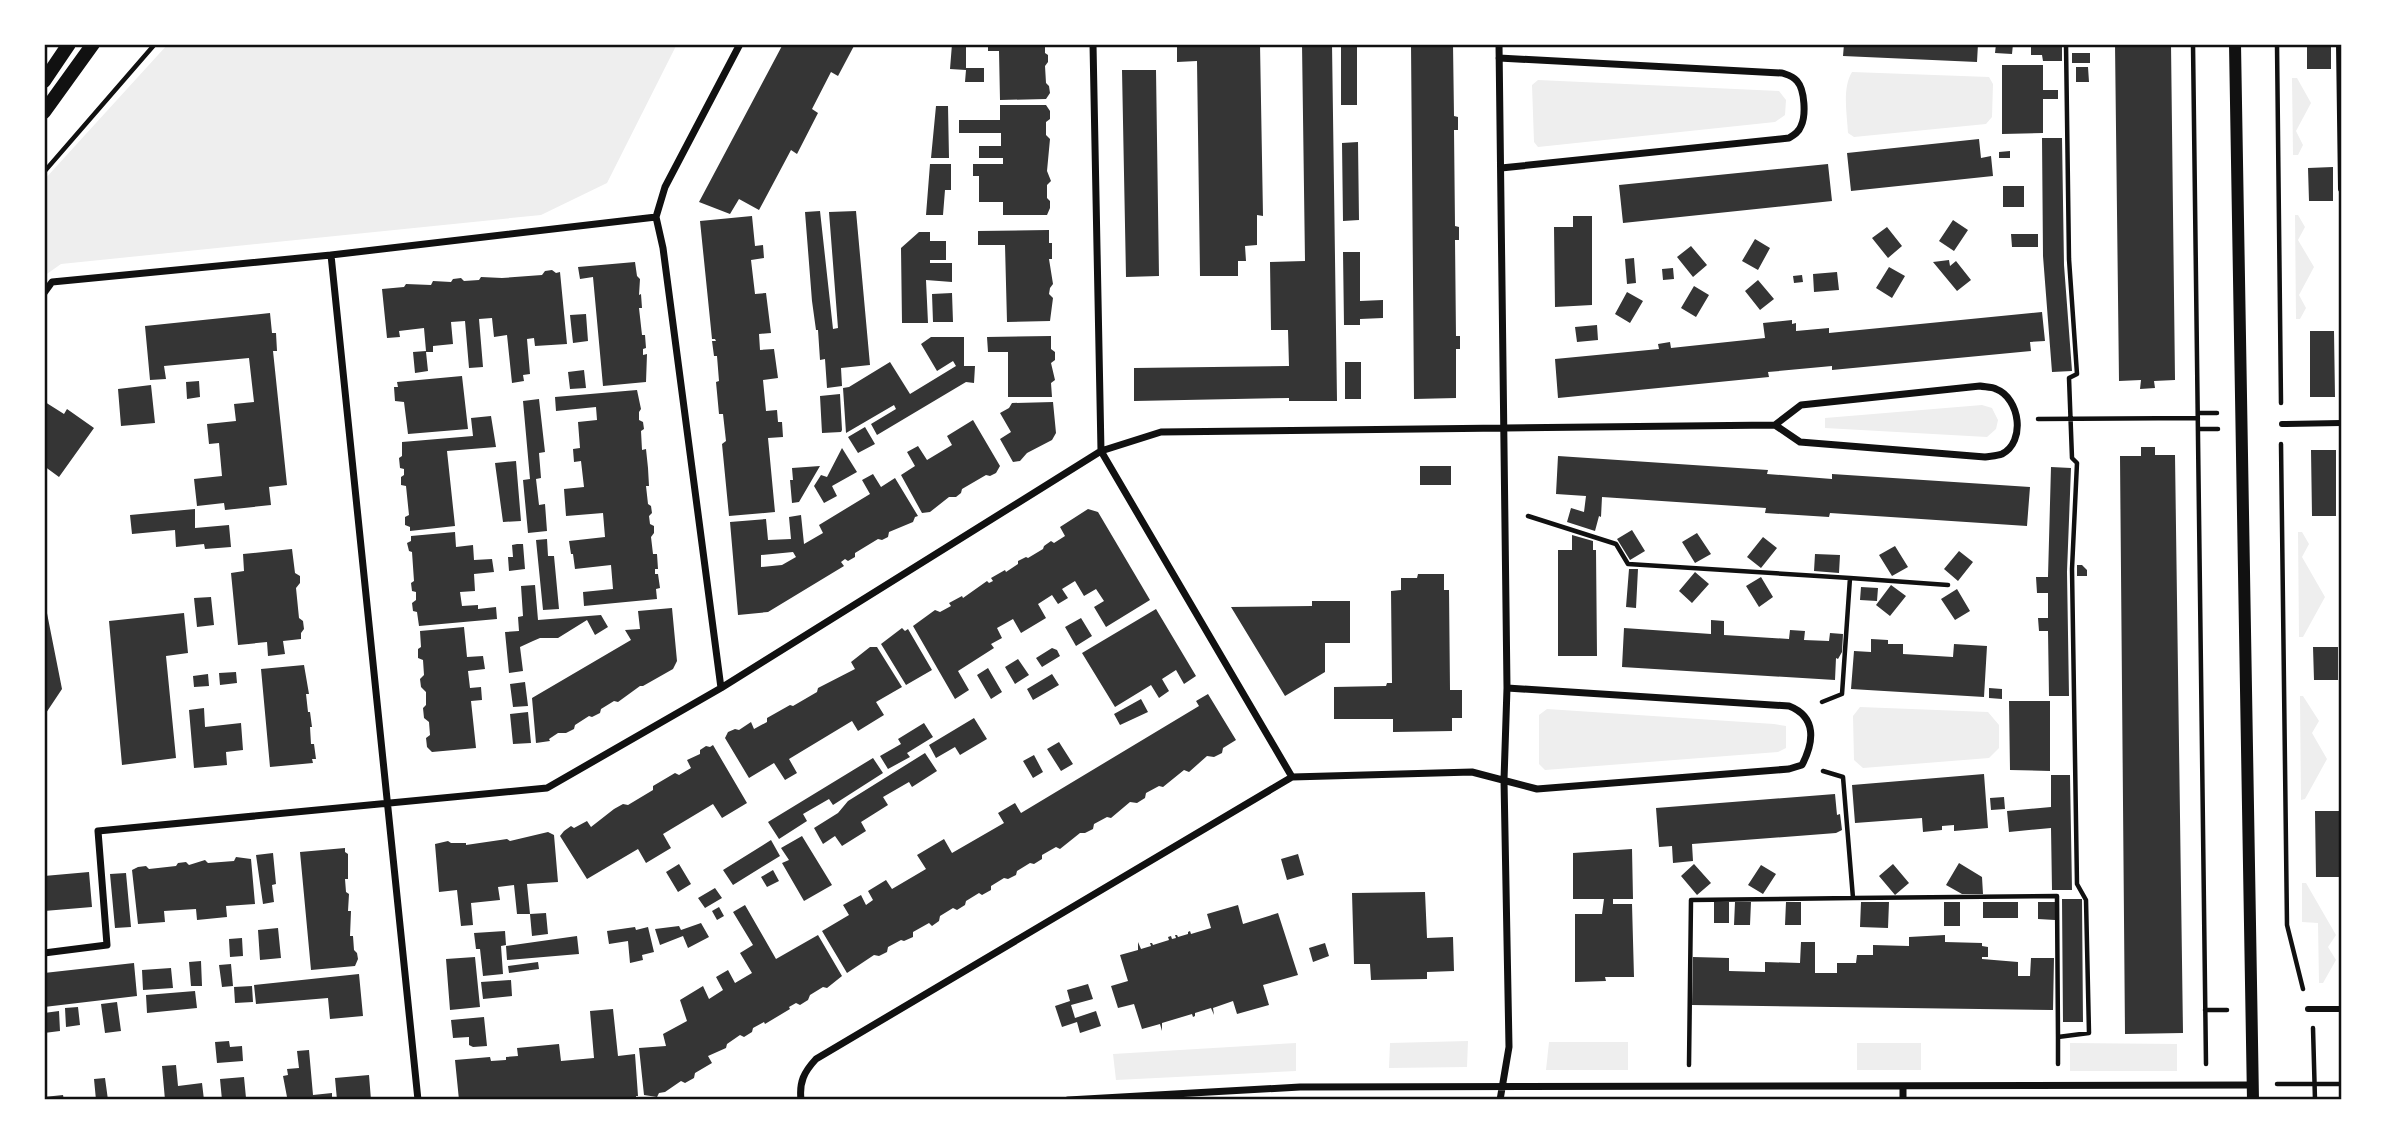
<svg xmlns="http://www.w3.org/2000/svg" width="2385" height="1144" viewBox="0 0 2385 1144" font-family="'Varela Round',sans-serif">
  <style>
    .green { fill: #eee }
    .building { fill: #353535; fill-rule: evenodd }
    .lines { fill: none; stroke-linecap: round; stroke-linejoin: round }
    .path { stroke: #111; stroke-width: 4.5 }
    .pedestrian { stroke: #111; stroke-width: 6 }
    .minor { stroke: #111; stroke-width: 7 }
    .tertiary { stroke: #111; stroke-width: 12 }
    .secondary { stroke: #111; stroke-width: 14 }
    .neatline { fill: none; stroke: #111; stroke-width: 2.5 }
  </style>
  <rect width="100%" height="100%" fill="#fff"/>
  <!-- green -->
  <path class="green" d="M168 44H677L607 183 541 215 61 264 44 276V180Z
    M1852 72 1989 77 1993 84 1992 117 1986 124 1854 137 1848 133C1847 114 1842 88 1852 72Z
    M2292 78H2297L2311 103 2296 131 2303 145 2298 155H2293Z
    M1538 80 1779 91 1786 100 1785 115 1775 122 1538 147 1534 142 1532 85Z
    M2295 215H2298L2305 227 2298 240 2314 267 2299 295 2306 308 2300 319H2296Z
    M1982 405 1992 408 1998 420 1996 429 1987 437 1825 428V418Z
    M2298 532H2302L2309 544 2302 557 2325 597 2303 637H2299Z
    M2300 696H2303L2319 721 2312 733 2327 759 2305 799 2301 800Z
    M1860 707 1988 712 1999 725V748L1989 758 1863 768 1854 760 1853 716Z
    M1547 709 1774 724 1786 726V748L1778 752 1545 770 1539 764V715Z
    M2302 883H2306L2336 935 2328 947 2336 960 2323 983H2319L2318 923 2302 922Z
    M1468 1041 1467 1067 1389 1068 1390 1043Z
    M1549 1042H1628V1070H1546Z
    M1296 1043V1071L1116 1080 1113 1054Z
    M1857 1043H1921V1070H1857Z
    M2070 1043 2177 1044V1071H2070Z"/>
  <!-- building -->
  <path class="building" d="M783 44H855L838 76 831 72 812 109 818 113 797 154 791 150 759 210 739 199 730 214 699 202Z
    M952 44H966V68H984V82H965L966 70 950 69Z
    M988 44H1045V53L1048 55V62L1045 66 1046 83 1049 86 1050 93 1046 99 1000 100 999 51H988Z
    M1177 44H1260L1263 216 1257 215V245L1245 246 1246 261H1238V276H1200L1197 61 1177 62Z
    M1302 44H1332L1337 401H1289V398L1134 401V368L1289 366 1288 330H1271L1270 262 1305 261Z
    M1341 44H1357V105H1341Z
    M1411 44H1453L1454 116 1458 117V130H1454L1455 226 1459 227V240H1455L1456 336H1460V349H1456V398L1414 399Z
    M1844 44H1978L1977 62 1843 56Z
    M1996 44H2013L2012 54 1995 53Z
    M2062 44V61H2043L2042 55H2031V45Z
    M2115 44H2171L2175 380 2154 381 2155 388 2140 389 2141 380 2119 381Z
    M2307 44H2331V69H2307Z
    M2072 53H2090V63H2072Z
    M2002 65H2043V90H2058V99H2043V133L2002 134Z
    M2076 67H2088L2089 82H2076Z
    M1122 70H1156L1159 276 1126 277Z
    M1000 105H1046L1050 111V119L1046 122V135L1050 139 1047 171 1051 181 1047 185V198L1050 201V208L1047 215H1003V202H979V176H973V164H1003V158H979V146H1001V133H959V120H1000Z
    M936 106H948L949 158H931Z
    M2042 138H2062L2064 265 2072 371 2052 372 2043 256Z
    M1979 139 1981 158 1991 156 1993 176 1851 191 1847 153Z
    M1358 142 1359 220 1343 221 1342 143Z
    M2010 151V158H1999V152Z
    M930 164H951V190H945L943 215H926Z
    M1828 164 1832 201 1623 223 1619 185Z
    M2333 167V201H2309L2308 168Z
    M2003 186H2024V207H2003Z
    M820 211 833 329 838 328 829 212 856 211 870 365 841 368 842 386 827 388 825 359 820 360 818 330H816L812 301 805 212Z
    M752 216 755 246 763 245 764 258 751 260 755 294 766 293 771 333 759 334 760 350 774 349 778 378 763 380 766 411 777 410 778 422H782L783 437 768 438 775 512 729 516 722 444 726 441 723 414H719L716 382 719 381 717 356H714L712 341H716L715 339H712L700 221Z
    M1573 216H1592V305L1555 307 1554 227H1573Z
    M1953 220 1968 230 1954 251 1939 241Z
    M1887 227 1902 246 1888 258 1872 238Z
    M1049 230V243H1052V259H1049L1053 284 1050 288 1049 294 1053 298 1050 321 1007 322 1005 245H978V231Z
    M919 232H930V241H946V260H930V263H952V282L926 280 928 323H902L901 248Z
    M2011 234H2038V247H2012Z
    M1755 239 1770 248 1758 270 1742 261Z
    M1691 246 1707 265 1693 277 1677 257Z
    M1343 252H1360V301L1383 300V318L1360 319V325H1344Z
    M1634 258 1636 283 1627 284 1625 259Z
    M1949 260 1950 266 1956 261 1971 280 1957 291 1933 262Z
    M635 262 637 276 640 279 639 295 641 294 642 308H639L642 335H645L646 348 643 349V355L647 354 646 382 603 386 593 277 580 279 578 267Z
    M1889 267 1905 276 1892 298 1876 288Z
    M1673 268 1674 279 1663 280 1662 269Z
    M552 270 556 273 560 272 567 344 535 346 534 338 527 339 530 374 523 375 524 381 512 383 507 335 494 337 492 318 479 319 483 367 469 368 465 321 451 322 453 344 433 346V352H426L428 371 415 373 413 352 426 351 424 328 399 331 400 337 387 338 382 289 404 287 406 284 431 285 433 281 451 282 453 279 461 278 464 281 479 280 481 277 502 278 542 275 545 271Z
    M1837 272 1839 290 1814 292 1813 274Z
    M1802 275 1803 282 1794 283 1793 276Z
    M1758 280 1774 299 1760 310 1745 291Z
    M1694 286 1709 295 1696 317 1681 308Z
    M1627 292 1643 301 1630 323 1615 314Z
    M952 293 953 322H933L932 294Z
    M2042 312 2045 341 2030 342 2031 351 1832 370V366L1768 372 1769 377 1558 398 1555 359 1659 349 1658 344 1670 342 1671 348 1765 338 1763 323 1792 320V324L1796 323V331L1829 328V333Z
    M270 313 272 333H276L277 351H273L287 485 269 487 271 505 225 510 224 503 197 506 194 479 222 476 219 443 209 444 207 424 236 421 234 404 254 402 249 358 164 366 166 379 150 380 145 326Z
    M586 314 588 341 573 343 570 315Z
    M1597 325 1598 340 1577 342 1575 327Z
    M2310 331H2334L2335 397H2310Z
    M1051 336V349L1055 352V360L1051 363 1055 380 1051 383 1052 397H1008V352H988L987 337Z
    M931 337H964V366H975L974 383 966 382 877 435 871 424 896 409 894 405 846 433 843 388 849 387 890 362 910 394 956 366 953 361 937 371 921 344Z
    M1345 362H1361V399H1345Z
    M584 370 586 388 570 389 568 372Z
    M462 376 468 429 408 434 404 402 395 401 394 387H398L397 382Z
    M199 381 200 397 187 399 186 382Z
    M151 385 155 423 121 426 118 389Z
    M637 390 641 409 639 412V420L643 422 644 429 641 431 642 450 646 449 648 468 649 486H646L648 504 651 506 652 513 649 516 650 524 654 526V533L651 537 653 554H657L658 569H655V574H658L660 588 656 589 657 599 584 606 583 592 613 589 611 565 575 569 573 554H571L569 541 605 537 603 513 566 516 564 489 584 487 581 461 574 462 573 449 580 448 578 422 597 420 596 407 556 411 555 397Z
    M840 394 842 430 841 432 822 433 820 396Z
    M539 399 545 452 539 453 541 478 536 479 539 505 545 504 547 531 528 533 523 480 530 479 523 401Z
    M45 402 64 414 67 409 94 428 59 477 44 466Z
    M1053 402 1056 433 1052 440 1027 453 1020 461 1013 462 1000 439 1011 432 1000 413 1009 408 1012 403Z
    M491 416 496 447 447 451 455 526 410 531V527L405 525V517L409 515 406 486 401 485V477L404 475V469L400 468 399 458 402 456V442L473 436 471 418Z
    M973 420 1000 466 996 473 990 476 986 475 962 489 961 493 956 497H949L930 512 922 513 901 475 915 466 907 452 918 446 927 460 952 445 947 436Z
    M865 427 875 444 858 453 848 437Z
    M2141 447H2155V455H2175L2183 1033 2125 1034 2120 456H2141Z
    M842 448 857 472 832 486 837 496 824 503 814 486 821 475 827 477Z
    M2311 450H2336V516H2312Z
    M1558 456 1768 470 1767 474 1832 479V474L2030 487 2027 526 1830 513 1829 517 1765 513 1766 508 1602 497 1601 517 1599 516 1595 531 1567 522 1571 508 1584 512 1586 496 1556 494Z
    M516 461 521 521 503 522 495 463Z
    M820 466 799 502 792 503 790 480H793L792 468Z
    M1420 466H1451V485H1420Z
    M2051 467 2071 468 2067 572 2069 696H2049L2048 631H2039L2038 618H2048V593H2037L2036 577H2048Z
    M873 474 881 487 895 478 918 516 915 517 913 522 889 532 888 537 882 540 878 539 855 553V557L848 561 845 559 841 562 844 566 768 612 738 615 730 522 766 519 768 540 791 539 789 517 801 515 804 544 823 533 819 525 870 494 862 480ZM793 552 796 557 782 565 761 567V555Z
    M195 509V528L229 525 231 547 205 549 204 544 176 547 175 530 132 534 130 515Z
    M1088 509 1098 512 1150 600 1106 627 1094 607 1104 601 1096 589 1084 596 1075 581 1062 589 1068 598 1058 604 1052 595 1038 604 1046 618 1021 633 1013 619 997 628 1002 638 991 644 994 648 958 671 969 690 955 699 913 626 935 610 940 612 951 606 949 603 962 596 963 598 987 581 989 583 993 581 991 578 1005 570 1006 572 1018 564V561L1026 557 1028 558 1043 549 1044 546 1051 541 1054 543 1065 536 1060 527Z
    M1632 530 1645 551 1630 560 1617 539Z
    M455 532 456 547 473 545 474 560 492 559 494 572 474 574 475 591 460 592 462 606 478 605V609L496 607 497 619 419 626 417 612 413 611 412 603 416 600V592L412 591 411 583 414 581 412 552 409 551 407 543 411 541V536Z
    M1697 533 1711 554 1695 563 1682 542Z
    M1572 535 1593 541V550H1596L1597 656H1558V550H1572Z
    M1763 537 1777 548 1761 568 1747 557Z
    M547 539 548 556H554L559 609 543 610 536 540Z
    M517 544H523L525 569 509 571 508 557H513L512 545Z
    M1895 546 1908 567 1892 576 1879 555Z
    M292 549 295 573 300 576V583L296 588 299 618 303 621 304 629 301 633V639L283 641 285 654 268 656 267 642 238 645 231 573 244 571 243 554Z
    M1959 551 1973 562 1958 581 1944 569Z
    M1815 554 1840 555 1839 573 1814 571Z
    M2077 565H2082L2087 570V576H2077Z
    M1629 569H1638L1636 608 1626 607Z
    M1695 572 1709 584 1692 603 1679 591Z
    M1418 574H1444V590H1449L1450 690H1462V718H1452V731L1393 732V719H1334V687L1386 686 1387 683H1392L1391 591 1401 590V578H1417Z
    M1761 577 1773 597 1759 607 1746 586Z
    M535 585 538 620 601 615 608 627 595 635 587 620 558 638H540L533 641 520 647 523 671 509 673 505 632 519 631 518 617 523 616 521 586Z
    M1891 585 1906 596 1890 616 1876 605Z
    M1861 587 1878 588 1877 601 1860 600Z
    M1957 589 1970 611 1955 620 1941 599Z
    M211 597 214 625 197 627 194 598Z
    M44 598 62 689 44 716Z
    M1312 601H1350V643H1325V672L1285 696 1231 607 1312 606Z
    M672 608 677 661 673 669 643 686H640L618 702 614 701 601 709 600 713 592 717 589 716 575 725 574 729 566 733H558L549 739 550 741 536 743 532 698 631 640 625 630 640 629 638 611Z
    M1156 609 1196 676 1184 684 1176 670 1162 679 1169 691 1159 698 1151 685 1115 707 1082 653Z
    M184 613 188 653 166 656 176 758 122 765 109 621Z
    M1081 618 1092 636 1076 646 1065 627Z
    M1711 620 1724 621V635L1789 639 1790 630 1805 631 1804 640 1829 641 1830 633 1843 634 1842 652 1838 659 1836 658 1835 680 1622 667 1624 628 1711 634Z
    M464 627 467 657 483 656 485 669 468 671 470 688 481 687 482 700 471 701 476 748 432 752 427 747 426 738 430 735 429 722 424 718 423 708 426 705V692L421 687 420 679 424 675 423 660 418 658V649L421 647 420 631Z
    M902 628 905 631 908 629 932 670 906 685 881 644Z
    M1871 639 1888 640V644H1903V654L1953 657 1954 644 1987 646 1984 697 1851 689 1854 651 1871 652Z
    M870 647H877L902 687 876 702 884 715 858 731 852 721 789 759 797 773 785 780 774 763 749 778 725 738 728 732 735 729 739 730 751 722 754 729 767 722V718L790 705 793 706 817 692 818 688 855 669 851 662Z
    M2313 647H2338V680H2314Z
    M1052 648 1057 650 1060 656 1042 667 1036 658Z
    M1018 659 1029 675 1015 684 1005 667Z
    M304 665 309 694H306L308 712H310L312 727H310L311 744H314L316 759H312L313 763 270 767 261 669Z
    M988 668 1002 692 991 699 977 675Z
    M236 672 237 683 220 685 219 673Z
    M208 674 209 686 194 687 193 676Z
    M1052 674 1059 685 1033 700 1027 689Z
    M525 682 528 706 513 707 510 684Z
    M1989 688 2002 689V699L1989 698Z
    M1208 694 1236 740 1223 748 1222 753 1214 757 1207 756 1189 772 1184 770 1163 787 1159 786 1146 793 1145 798 1137 803 1130 802 1111 818 1107 817 1094 824 1093 829 1085 833H1080L1060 849 1056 847 1042 855V859L1034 864 1030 863 1017 871 1016 875 1008 879 1004 878 991 886V890L982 895 979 893 966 901 965 905 957 910 953 908 940 916 939 921 932 926 929 923 913 932V937L904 941 901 940 888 947 887 952 879 956 874 955 847 973 822 931 849 915 843 905 861 895 866 905 873 900 868 891 886 880 892 889 926 869 917 855 944 839 952 853 1004 823 998 813 1015 803 1021 813 1199 706 1196 701Z
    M1141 699 1148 712 1120 725 1114 714Z
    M2009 701H2050V771L2010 770Z
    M204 708 205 727 241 723 243 750 226 752 227 765 194 768 189 710Z
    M528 712 531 743 513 744 510 714Z
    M974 718 987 739 960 755 955 747 936 758 929 745Z
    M924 723 933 737 907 753 910 757 888 769 880 756 901 744 898 739Z
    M1059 742 1073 764 1061 771 1047 749Z
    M713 745 747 803 722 818 713 804 663 834 671 848 646 863 638 849 587 879 560 836 564 831 571 826 574 828 587 821 591 827 614 809 623 804 628 805 653 790V786L675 773 679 775 691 768 687 760 700 754V750L706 746 710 747Z
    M925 753 937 771 912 787 909 782 883 797 888 805 861 822 866 831 842 846 835 836 823 844 814 828 838 813 848 801Z
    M1034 755 1043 772 1033 778 1023 761Z
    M873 758 883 773 833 805 829 799 803 814 807 821 779 839 768 822Z
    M1984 774 1988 828 1954 831V825L1942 826V830L1923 832 1922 818 1855 823 1852 785Z
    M2051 775H2070L2072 890H2052L2051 828 2009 832 2007 811 2051 807Z
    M1835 794 1837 815 1840 814 1842 830 1836 833 1692 844 1693 861 1673 863 1672 846 1659 847 1656 808Z
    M2004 797 2005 809 1991 810 1990 798Z
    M2315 811H2340L2341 877H2316Z
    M548 832 554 835 558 882 527 884 530 914 546 913 548 934 532 936 530 914H517L514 885 498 887 500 900 471 903 473 925 461 926 457 890 439 892 435 844 448 841 451 843H466V845L507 839 510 841Z
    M802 836 832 885 804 901 782 863 789 860 781 848Z
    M771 840 780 856 733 885 723 870Z
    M345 848V852L348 854V879H345L346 892 349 894 348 911H351L350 936H353L354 950 357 953 358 959 355 966 311 970 300 852Z
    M1632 849 1633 899H1613V904H1632L1634 977H1605L1606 981 1575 982V914H1602L1604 899H1573V853Z
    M273 853 276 884 272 885 274 902 263 904 256 855Z
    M1298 854 1304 875 1287 880 1281 859Z
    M236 857 251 859 255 904 226 906 227 917 197 920 196 909 164 911 165 922 138 924 132 870 138 867 146 866 149 869 176 866 178 863 186 862 189 865 205 860 208 863 234 861Z
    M1959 863 1982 877 1983 894H1962L1946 885Z
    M679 864 691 884 678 892 666 872Z
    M1694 864 1711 883 1697 895 1681 876Z
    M1893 864 1909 883 1895 895 1879 876Z
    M1761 865 1776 874 1763 894 1748 885Z
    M773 870 779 881 767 887 761 877Z
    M89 872 92 907 44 911V876Z
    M126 873 131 927 115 928 110 874Z
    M715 888 722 898 705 908 698 898Z
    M1425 892 1427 938 1453 937 1454 971 1427 972V979L1371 980 1370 964H1354L1352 893Z
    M2062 899H2082L2083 1022H2063Z
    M1714 902H1729V923H1714Z
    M1735 902H1751L1750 925H1734Z
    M1786 902H1801V925H1785Z
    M1861 902H1889L1888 928 1860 927Z
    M1944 902H1960V926H1944Z
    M1983 902H2018V918H1983Z
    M2038 902H2055V920L2038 919Z
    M745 905 776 959 818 935 842 976 827 988 823 987 810 995 808 1000 800 1005 796 1003 789 1007 790 1009 765 1024 764 1022 753 1028 752 1032 744 1037 740 1035 727 1044 726 1048 708 1056 712 1063 695 1073 694 1078 685 1083 681 1081 665 1092 659 1093 657 1097 644 1095 639 1048 666 1046 663 1034 687 1021 680 1000 703 986 709 999 723 990 716 977 728 970 735 983 752 973 740 953 753 945 733 912Z
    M1238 905 1243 924 1278 913 1298 975 1263 985 1269 1005 1237 1014 1233 1001 1213 1008 1214 1015 1211 1008 1195 1013V1016L1193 1017 1192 1014 1162 1023V1031L1160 1024 1142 1029 1134 1004 1118 1008 1111 986 1128 981 1120 955 1138 950V942L1141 949 1151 946 1150 943H1152L1153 945 1169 940 1168 937 1171 936 1172 939 1176 938 1175 935H1177L1178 937 1188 934V932L1190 931 1191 934 1211 928 1207 914Z
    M719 907 724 916 717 920 712 911Z
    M701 923 709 937 688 948 683 936 660 945 655 929 679 926 681 930Z
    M635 927 636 930 648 927 654 952 642 955 643 960 630 963 628 941 609 944 607 931Z
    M278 928 281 958 260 960 258 930Z
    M505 931 506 945 501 946 503 974 483 976 480 949H476L474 933Z
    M1945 935V942L1982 943V946L1988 947V957H1982V959L2018 962V976H2030L2031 958H2054L2053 1010 1692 1005 1693 957 1729 958V971L1765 972V962L1800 963 1801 942H1815V973H1837V963H1856L1857 955H1873V945L1909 946V937Z
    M577 936 579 954 507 960 506 946Z
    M242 938 243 956 230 957 229 939Z
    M1325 943 1329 956 1313 962 1309 948Z
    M475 957 480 1007 450 1010 446 959Z
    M201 961 202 986H191L189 962Z
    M538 962 539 969 509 973 508 966Z
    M134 963 137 996 44 1007V973Z
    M231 964 233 986 222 987 219 965Z
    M171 968 173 988 143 990 142 970Z
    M359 974 363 1016 330 1019 328 998 256 1004 254 985Z
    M511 980 512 996 483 999 481 982Z
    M1088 984 1093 999 1071 1005 1075 1018 1096 1011 1101 1026 1080 1033 1077 1022 1062 1027 1055 1006 1070 1001 1067 990Z
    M252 986 253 1002 235 1003 234 987Z
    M195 991 197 1008 147 1013 146 995Z
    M117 1002 121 1031 105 1033 101 1004Z
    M78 1007 80 1025 66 1027 65 1008Z
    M613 1009 618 1056 635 1054 638 1096H636V1099L459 1100 455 1060 490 1057 491 1061 506 1060V1057L518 1056 517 1048 559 1044 561 1061 594 1058 590 1011Z
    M59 1011 60 1031 44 1033V1013Z
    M484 1017 487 1046 473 1047 469 1045V1037L453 1038 451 1020Z
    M229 1041 230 1047 242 1046 243 1061 217 1063 215 1042Z
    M309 1050 313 1095 332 1093V1100H275V1098L287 1097 283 1076 288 1075 287 1069 299 1068 297 1051Z
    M176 1065 178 1086 202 1083 204 1100H165L162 1066Z
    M369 1075 371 1100H337L335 1078Z
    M244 1077 246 1098 259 1097V1100H222L220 1079Z
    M105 1078 108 1100H96L94 1079Z
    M63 1095 64 1100H44V1097Z"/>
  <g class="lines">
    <!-- path -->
    <path class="path" d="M2193 44 2206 1064
      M2277 44 2281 403
      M44 172 155 44
      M2198 413H2217
      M2038 419 2198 418
      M2198 429H2218
      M2281 444 2287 925 2303 989
      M1528 516 1616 544 1628 564 1850 578
      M1822 702 1842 694 1850 578 1948 585
      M1853 898 2057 896 2058 1037 2089 1033 2086 900 2077 884 2072 569 2077 463 2072 458 2069 378 2077 374 2069 259 2066 44
      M2205 1010H2227
      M2313 1028 2315 1100
      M2058 1037V1064
      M1689 1065 1691 900 1853 898 1843 777 1823 771
      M2277 1084H2341"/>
    <!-- pedestrian -->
    <path class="pedestrian" d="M2339 44 2341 189
      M2282 424 2341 423
      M2308 1009H2341"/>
    <!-- minor -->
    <path class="minor" d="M1093 44 1101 451 1292 777
      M1499 44 1507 688 1504 780 1509 1047 1500 1100
      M1499 58 1782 73C1788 75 1793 76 1797 81 1805 90 1806 116 1801 126 1799 132 1794 135 1789 138L1501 168
      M656 217 663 248 721 688
      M331 255 418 1100
      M44 293 52 282 331 255 656 217 665 187 740 44
      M44 953 107 945 98 831 547 788 721 688 1101 451 1161 432 1775 425 1800 442 1985 457C1990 456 1997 456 2002 454 2026 442 2020 398 1996 389 1992 387 1985 387 1980 386L1801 405 1775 425
      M801 1100C799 1082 804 1072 816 1059L1292 777 1472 772 1537 789 1789 769 1802 765C1814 742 1817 717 1789 706L1507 688
      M1068 1100 1300 1087 2252 1085
      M1903 1100V1087"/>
    <!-- tertiary -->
    <path class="tertiary" d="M2235 44 2253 1100"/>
    <!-- secondary -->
    <path class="secondary" d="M44 81 69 44
      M44 112 93 44"/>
  </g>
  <!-- border -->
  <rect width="2385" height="1144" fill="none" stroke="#ffffff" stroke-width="91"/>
  <rect x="46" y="46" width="2294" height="1052" class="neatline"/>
</svg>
